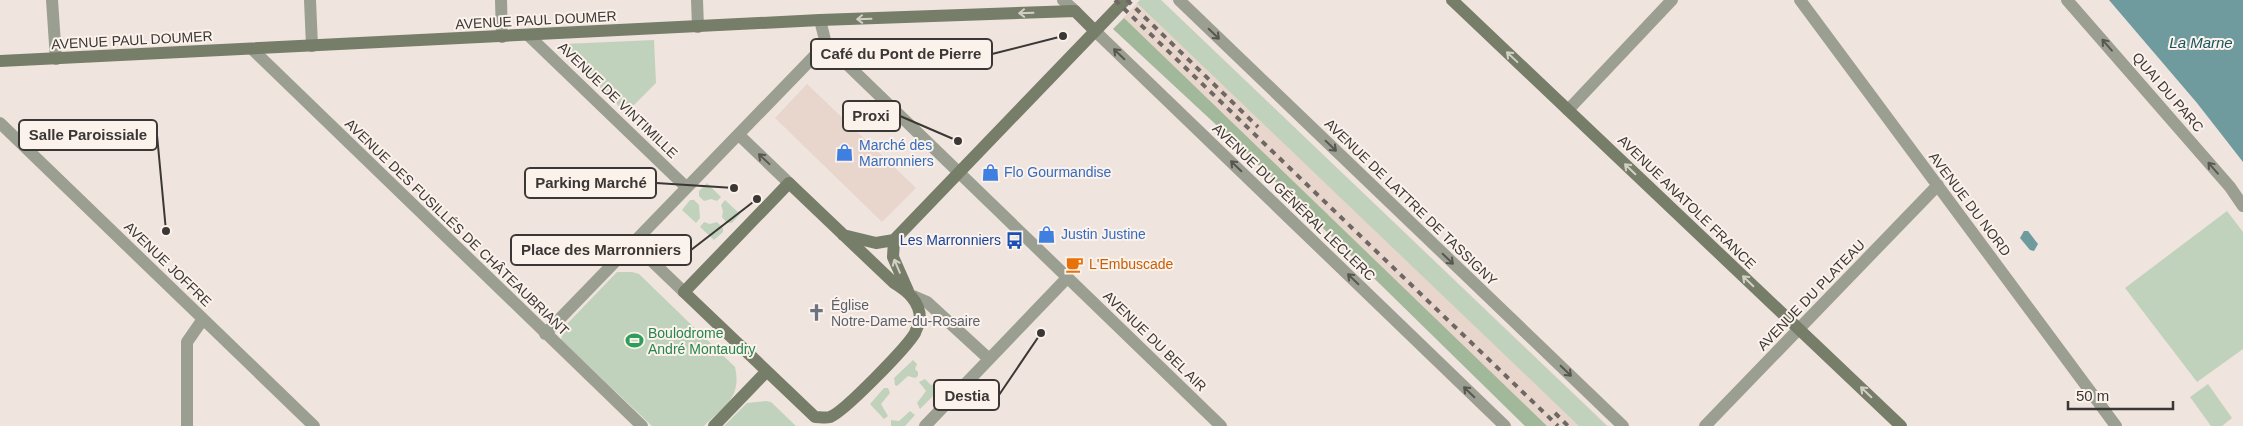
<svg xmlns="http://www.w3.org/2000/svg" width="2243" height="426" viewBox="0 0 2243 426" font-family="Helvetica,sans-serif">
  <style>
    .built { fill: #e8d6cc }
    .green { fill: #c1d2bc }
    .forest { fill: #a2b89a }
    .water { fill: #6f9b9f }
    .lines { fill: none; stroke-linecap: round; stroke-linejoin: round }
    .street { stroke: #9a9f91; stroke-width: 12 }
    .secondary { stroke: #767d68; stroke-width: 12 }
    .rail { stroke: #6e6865; stroke-width: 4; stroke-dasharray: 6 6; stroke-linecap: butt }
    .oneway { stroke: #d4cfc4 }
    .oneway2 { stroke: #585651 }
    .labels { text-anchor: middle; dominant-baseline: central; stroke-width: 4; stroke-linejoin: round; paint-order: stroke }
    .street-label { font-size: 14px; fill: #3b3735; stroke: #fcf2ec }
    .shop-label { font-size: 14px; fill: #366cbe; stroke: #fcf2ec; text-anchor: start }
    .transit-label { font-size: 14px; fill: #164399; stroke: #fcf2ec; text-anchor: end }
    .food-label { font-size: 14px; fill: #c56008; stroke: #fcf2ec; text-anchor: start }
    .worship-label { font-size: 14px; fill: #5b616d; stroke: #fcf2ec; text-anchor: start }
    .leisure-label { font-size: 14px; fill: #27864d; stroke: #fcf2ec; text-anchor: start }
    .water-label { font-size: 15px; font-style: italic; fill: #16565c; stroke: #fcf2ec }
    .leader { fill: none; stroke: #3b3735; stroke-width: 2 }
    .callout-dot { fill: #3b3735; stroke: #fcf2ec; stroke-width: 2 }
    .callout { fill: #fcf2ec; stroke: #3b3735; stroke-width: 2 }
    .callout-label { font-size: 15px; text-anchor: middle; font-weight: bold; fill: #3b3735 }
  </style>
  <rect width="100%" height="100%" fill="#efe4de"/>
  <!-- built -->
  <path class="built" d="M1140 0H1161L1608 426H1525L1238 145 1113 29Z
    M807 84 916 188 882 222 775 118Z"/>
  <!-- green -->
  <path class="green" d="M1140 0H1161L1607 426H1579L1137 3Z
    M654 40 656 83 626 113 561 49 564 44Z
    M707 183 721 197 717 201 711 199 704 201 699 196V191Z
    M690 200H694L699 205 700 218 696 223 682 210Z
    M725 200 740 214 732 223H727L722 217 723 211 721 205Z
    M2227 211 2243 232V349L2197 382 2125 288Z
    M704 222 710 224 717 222 723 228V232L714 240 700 227Z
    M617 272H632L639 274 735 367C742 398 724 406 704 426H652L561 340 565 326Z
    M913 360 917 364 915 369 918 372V376L915 378 908 376 897 386 895 385 894 378Z
    M925 379 931 385 939 383 941 388 920 409 917 403 926 391 919 382Z
    M2208 384 2232 418 2222 426H2211L2190 397Z
    M884 388H888L890 393 881 404 888 416 884 419 870 404Z
    M766 401 771 402 796 426H724L747 403Z
    M910 411 915 415 905 426H891V420L899 421Z"/>
  <!-- forest -->
  <path class="forest" d="M1124 18 1547 426H1525L1238 145 1113 29Z"/>
  <!-- water -->
  <path class="water" d="M2109 0H2243V162L2197 103Z
    M2024 231H2028L2038 244 2034 251 2030 250 2020 238Z"/>
  <g class="lines">
    <!-- street -->
    <path class="street" d="M52 0 56 59
      M310 0 312 46
      M501 0 502 37
      M697 0 698 27
      M1063 0 1075 11
      M1179 0 1623 426
      M1800 0 2116 426
      M2067 0 2230 187 2243 206
      M820 20 826 44 1221 426
      M1095 31 1505 426
      M528 35 686 187
      M252 49 642 426
      M1568 110 1672 0
      M0 123 314 426
      M739 135 789 183
      M633 243 684 292
      M913 296 927 302 989 359
      M545 334 826 44
      M187 426V342L203 319
      M925 426 1068 277
      M1705 426 1938 185"/>
    <!-- secondary -->
    <path class="secondary" d="M1452 0 1901 426
      M0 61 820 20 1075 11 1095 31
      M789 183 894 283C907 291 920 301 920 319 920 322 916 330 915 333 907 347 844 412 830 417 826 418 819 417 815 417L684 292Z
      M843 235 876 243 894 240 1125 0
      M894 240 893 257 908 291
      M714 426 766 372"/>
    <!-- rail -->
    <path class="rail" d="M1115 0 1558 426
      M1127 0 1258 127
      M1555 413 1568 426"/>
  </g>
  <!-- one-way arrows -->
  <defs><path id="oneway-shaft" d="M-6 0H5M1.5-3L5.5 0L1.5 3" fill="none" stroke-width="1.6" stroke-linecap="round" stroke-linejoin="round" transform="scale(1.25)"/></defs>
  <g class="oneway">
    <use href="#oneway-shaft" transform="translate(1026 13) rotate(178)"/>
    <use href="#oneway-shaft" transform="translate(864 19) rotate(178)"/>
    <use href="#oneway-shaft" transform="translate(1512 57) rotate(-137)"/>
    <use href="#oneway-shaft" transform="translate(1630 169) rotate(-136)"/>
    <use href="#oneway-shaft" transform="translate(897 266) rotate(-113)"/>
    <use href="#oneway-shaft" transform="translate(1748 281) rotate(-136)"/>
    <use href="#oneway-shaft" transform="translate(1866 392) rotate(-136)"/>
  </g>
  <g class="oneway2">
    <use href="#oneway-shaft" transform="translate(1214 34) rotate(44)"/>
    <use href="#oneway-shaft" transform="translate(2107 45) rotate(-131)"/>
    <use href="#oneway-shaft" transform="translate(1119 54) rotate(-136)"/>
    <use href="#oneway-shaft" transform="translate(1331 146) rotate(44)"/>
    <use href="#oneway-shaft" transform="translate(764 159) rotate(-137)"/>
    <use href="#oneway-shaft" transform="translate(1236 166) rotate(-136)"/>
    <use href="#oneway-shaft" transform="translate(2213 168) rotate(-131)"/>
    <use href="#oneway-shaft" transform="translate(1448 259) rotate(44)"/>
    <use href="#oneway-shaft" transform="translate(1353 279) rotate(-136)"/>
    <use href="#oneway-shaft" transform="translate(1566 371) rotate(44)"/>
    <use href="#oneway-shaft" transform="translate(1469 392) rotate(-136)"/>
  </g>
  <!-- icons -->
  <defs>
    <symbol id="shop-bare" viewBox="-9 -9 18 18"><path d="M-5-2.5h2.3a2.7 3.5 0 0 1 5.4 0H5L5.5 6h-11ZM-1.5-2.5h3a1.5 2.3 0 0 0-3 0Z" fill="#3f7fe0" stroke="#fcf2ec" stroke-width="2.5" paint-order="stroke"/></symbol>
    <symbol id="bus-bare" viewBox="-9 -9 18 18"><path d="M-5-6H5V4H4V6H2V4H-2V6H-4V4H-5ZM-3.5-4V0h7V-4ZM-3.5 1.2v1.5H-2V1.2ZM2 1.2v1.5H3.5V1.2Z" fill="#1a4fb4" stroke="#fcf2ec" stroke-width="2.5" paint-order="stroke"/></symbol>
    <symbol id="cafe-bare" viewBox="-9 -9 18 18"><path d="M-5.5-4.5H6V0H3Q3 3.5 0 3.5H-2.5Q-5.5 3.5-5.5 0ZM3-3.2v2h1.7v-2ZM-6 4.5H4V6H-6Z" fill="#e8710a" stroke="#fcf2ec" stroke-width="2.5" paint-order="stroke"/></symbol>
    <symbol id="church-bare" viewBox="-9 -9 18 18"><path d="M-1.2-6h2.4v3.5h3.3v2.4h-3.3V6h-2.4V-.1h-3.3v-2.4h3.3Z" fill="#6b7280" stroke="#fcf2ec" stroke-width="2.5" paint-order="stroke"/></symbol>
    <symbol id="stadium-bare" viewBox="-9 -9 18 18"><path d="M0-5a6.5 5 0 1 0 0 10a6.5 5 0 1 0 0-10ZM-3.5-1.8h7v3.6h-7Z" fill="#2e9e5b" stroke="#fcf2ec" stroke-width="2.5" paint-order="stroke"/></symbol>
  </defs>
  <g fill-rule="evenodd">
    <use href="#shop-bare" x="832" y="140" width="25" height="25"/>
    <use href="#shop-bare" x="978" y="160" width="25" height="25"/>
    <use href="#shop-bare" x="1034" y="222" width="25" height="25"/>
    <use href="#bus-bare" x="1002" y="228" width="25" height="25"/>
    <use href="#cafe-bare" x="1062" y="252" width="25" height="25"/>
    <use href="#church-bare" x="804" y="300" width="25" height="25"/>
    <use href="#stadium-bare" x="622" y="328" width="25" height="25"/>
  </g>
  <g class="labels">
    <!-- street labels -->
    <g class="street-label">
      <text transform="translate(536 20) rotate(-3)">AVENUE PAUL DOUMER</text>
      <text transform="translate(132 40) rotate(-3)">AVENUE PAUL DOUMER</text>
      <text transform="translate(2168 92) rotate(49)">QUAI DU PARC</text>
      <text transform="translate(618 100) rotate(44)">AVENUE DE VINTIMILLE</text>
      <text transform="translate(1294 202) rotate(44)">AVENUE DU GÉNÉRAL LECLERC</text>
      <text transform="translate(1411 202) rotate(44)">AVENUE DE LATTRE DE TASSIGNY</text>
      <text transform="translate(1687 202) rotate(44)">AVENUE ANATOLE FRANCE</text>
      <text transform="translate(1970 204) rotate(53)">AVENUE DU NORD</text>
      <text transform="translate(457 227) rotate(44)">AVENUE DES FUSILLÉS DE CHÂTEAUBRIANT</text>
      <text transform="translate(168 264) rotate(44)">AVENUE JOFFRE</text>
      <text transform="translate(1811 295) rotate(-46)">AVENUE DU PLATEAU</text>
      <text transform="translate(1155 341) rotate(44)">AVENUE DU BEL AIR</text>
    </g>
    <!-- shop labels -->
    <g class="shop-label">
      <text x="859" y="145">Marché des<tspan x="859" dy="16">Marronniers</tspan></text>
      <text x="1004" y="172">Flo Gourmandise</text>
      <text x="1061" y="234">Justin Justine</text>
    </g>
    <!-- transit labels -->
    <g class="transit-label">
      <text x="1001" y="240">Les Marronniers</text>
    </g>
    <!-- food labels -->
    <g class="food-label">
      <text x="1089" y="264">L'Embuscade</text>
    </g>
    <!-- worship labels -->
    <g class="worship-label">
      <text x="831" y="305">Église<tspan x="831" dy="16">Notre-Dame-du-Rosaire</tspan></text>
    </g>
    <!-- leisure labels -->
    <g class="leisure-label">
      <text x="648" y="333">Boulodrome<tspan x="648" dy="16">André Montaudry</tspan></text>
    </g>
    <!-- water labels -->
    <g class="water-label">
      <text x="2201" y="42">La Marne</text>
    </g>
  </g>
  <!-- callouts -->
  <path class="leader" d="M1063 36L992 54M958 141L900 116M166 231L157 135M734 188L656 183M757 199L691 250M1041 333L999 395"/>
  <g class="callout-dot">
    <circle cx="1063" cy="36" r="5"/>
    <circle cx="958" cy="141" r="5"/>
    <circle cx="166" cy="231" r="5"/>
    <circle cx="734" cy="188" r="5"/>
    <circle cx="757" cy="199" r="5"/>
    <circle cx="1041" cy="333" r="5"/>
  </g>
  <g class="callout">
    <rect x="811" y="39" width="181" height="30" rx="5"/>
    <rect x="843" y="101" width="57" height="30" rx="5"/>
    <rect x="19" y="120" width="138" height="30" rx="5"/>
    <rect x="525" y="168" width="131" height="30" rx="5"/>
    <rect x="511" y="235" width="180" height="30" rx="5"/>
    <rect x="934" y="380" width="65" height="30" rx="5"/>
  </g>
  <g class="callout-label">
    <text x="901" y="59">Café du Pont de Pierre</text>
    <text x="871" y="121">Proxi</text>
    <text x="88" y="140">Salle Paroissiale</text>
    <text x="591" y="188">Parking Marché</text>
    <text x="601" y="255">Place des Marronniers</text>
    <text x="967" y="401">Destia</text>
  </g>
  <!-- scale -->
  <path d="M2068 401v8h105v-8" fill="none" stroke="#3b3735" stroke-width="2.5"/>
  <text x="2076" y="401" font-size="15" fill="#3b3735" stroke="#fcf2ec" stroke-width="4" paint-order="stroke">50 m</text>
</svg>
